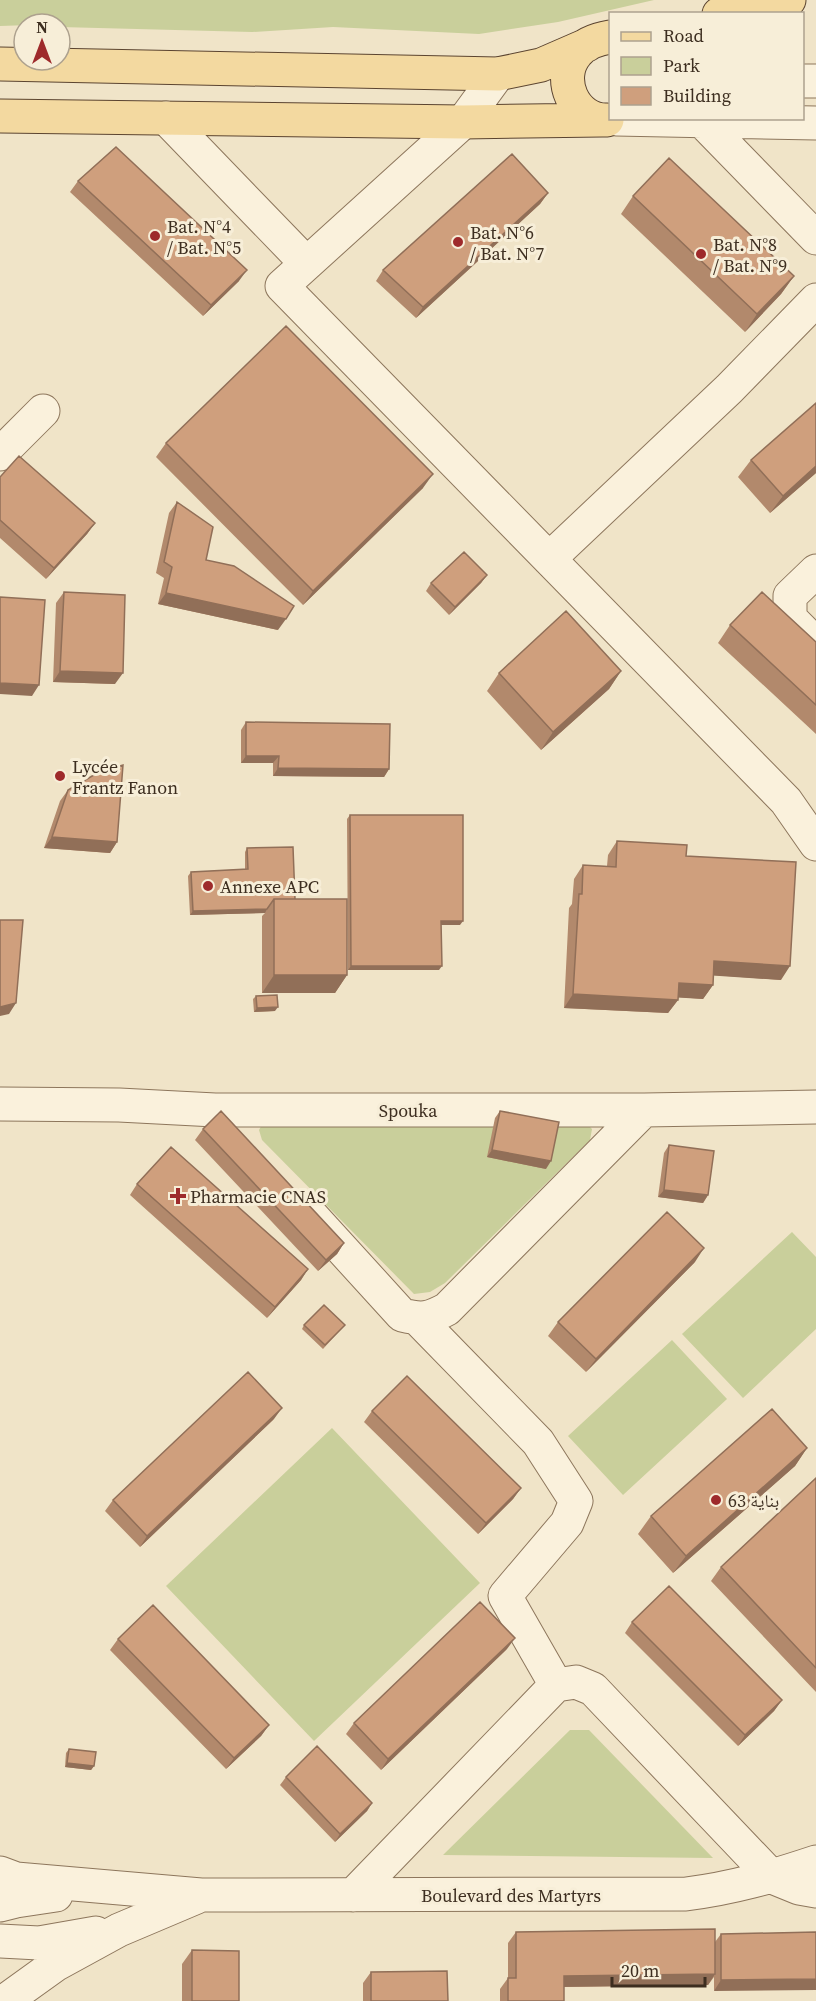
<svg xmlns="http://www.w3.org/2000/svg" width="816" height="2001" viewBox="0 0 816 2001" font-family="'Source Serif 4','Noto Naskh Arabic',serif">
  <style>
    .green { fill: #c9cf9b }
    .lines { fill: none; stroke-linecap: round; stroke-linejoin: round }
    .minor-casing { stroke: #8d765c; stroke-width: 35 }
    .major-casing { stroke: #5b4430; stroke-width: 35 }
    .minor { stroke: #faf1dc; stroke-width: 33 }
    .major { stroke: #f3d9a0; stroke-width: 33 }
    .wall { fill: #b2896c }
    .shaded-wall { fill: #916f58 }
    .building { fill: #cf9f7d; stroke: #916f58; stroke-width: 1.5 }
    .poi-dot { fill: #9e2a2b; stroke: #f7eed8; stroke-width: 2 }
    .labels { text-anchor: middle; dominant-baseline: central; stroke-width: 6; stroke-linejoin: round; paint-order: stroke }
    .poi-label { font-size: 18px; fill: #3d2e20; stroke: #f7eed8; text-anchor: start }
    .street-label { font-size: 18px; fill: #3d2e20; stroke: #f7eed8 }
  </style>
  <rect width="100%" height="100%" fill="#f0e4c8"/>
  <!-- green -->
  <path class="green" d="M0 0H654L558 22 479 34 333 27 252 32 60 27V24L0 26Z
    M583 1120 592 1129 590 1140 445 1283 430 1292 414 1294 262 1140 259 1130 264 1121Z
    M792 1232 816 1257V1329L743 1398 682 1334Z
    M672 1340 727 1399 623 1495 568 1436Z
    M332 1428 480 1583 314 1741 166 1586Z
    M570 1730H589L713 1858 443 1855Z"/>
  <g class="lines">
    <defs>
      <path id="minor" d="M498 74 463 122 282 286 786 801 816 844
        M802 81H816
        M166 118 306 263
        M616 119 816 123
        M703 122 816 238
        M0 454 43 411
        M549 559 729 389 816 300
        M816 571 790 596V618L816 644
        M0 1104 119 1105 215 1110H644L816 1107
        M311 1215 402 1315C422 1320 429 1319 447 1309L644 1110
        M418 1319 538 1442 576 1501 567 1523 505 1596 556 1685
        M0 1873 16 1879 201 1895 686 1894C733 1888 771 1877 816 1862
        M353 1895 556 1685 576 1682 593 1689 772 1877 799 1888 816 1891
        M0 1905 16 1901 56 1895
        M0 1941 39 1943 96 1933
        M5 2001 55 1965 119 1930 197 1897"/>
      <path id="major" d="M719 14 789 0
        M0 64 498 74 541 65 587 45
        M0 116 463 122 602 120
        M607 120C574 121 555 78 577 53 585 43 598 39 610 37"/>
    </defs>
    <!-- minor casing -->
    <use href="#minor" class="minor-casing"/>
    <!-- major casing -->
    <use href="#major" class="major-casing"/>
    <!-- minor -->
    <use href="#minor" class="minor"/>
    <!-- major -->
    <use href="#major" class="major"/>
  </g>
  <!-- wall -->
  <path class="wall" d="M78 181 239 281 203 316 70 192Z
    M548 193 540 204 416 318 376 281 383 270Z
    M633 196 794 276 781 294 745 332 621 214Z
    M166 443 423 488 303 605 156 457Z
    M751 460 816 473 770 513 738 477Z
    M0 477 95 523 87 534 46 579 0 538Z
    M177 502 206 560 278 630 158 604 164 578 156 573 169 513Z
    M487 575 481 583 449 615 426 591 431 583Z
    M64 592 115 684 53 682 56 603Z
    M730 625 816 642V734L718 643Z
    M621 671 609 689 541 750 487 691 499 673Z
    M246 722 389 769 384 777 273 776V763H241V730Z
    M68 790 117 842 110 853 44 848 60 801Z
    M350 815 460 925H441L439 970H348L347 819Z
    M617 841 686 856 781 980 713 975V985L703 999 678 997V1000L668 1013 564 1008 569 908 572 904 574 879 583 865 607 866 608 855Z
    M247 848 295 899 347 975 335 993H262V916L265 913 190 915 188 876 191 872 245 869V852Z
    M256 996 275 1011 254 1012 253 999Z
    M500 1111 546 1169 487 1157 495 1118Z
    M203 1129 344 1243 337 1254 318 1271 195 1140Z
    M669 1145 708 1195 703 1203 658 1197 664 1153Z
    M137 1184 308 1269 301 1280 267 1318 130 1195Z
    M695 1262 586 1372 548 1336 558 1322Z
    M304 1325H345L323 1349 302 1329Z
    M372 1411 521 1488 513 1499 478 1534 364 1422Z
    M274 1419 140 1547 105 1511 113 1500Z
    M807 1448 795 1466 673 1573 638 1534 651 1516Z
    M816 1478V1692L711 1581 721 1567Z
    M632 1622 782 1700 774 1711 738 1746 625 1633Z
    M118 1639 269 1725 261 1736 226 1769 110 1650Z
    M507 1649 381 1770 346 1734 354 1723Z
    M69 1749 94 1766 91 1770 65 1767 66 1753Z
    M286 1777 372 1803 367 1811 335 1842 280 1785Z
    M516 1932 715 1942 721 1934 816 1932 714 1991V1977L708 1985 564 1987V2001H500V1989L508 1978V1943Z
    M192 1950 239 2001H182V1964Z
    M371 1972 448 2001H363V1983Z"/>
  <!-- shaded-wall -->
  <path class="shaded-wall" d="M548 193 540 204 416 318 423 307Z
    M247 270 239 281 203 316 211 305Z
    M794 276 781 294 745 332 757 314Z
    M816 466V473L770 513 783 496Z
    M433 474 423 488 303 605 313 591Z
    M95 523 87 534 46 579 54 568Z
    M487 575 481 583 449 615 455 607Z
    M166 593 286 619 278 630 158 604Z
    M60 671 123 673 115 684 53 682Z
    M621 671 609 689 541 750 553 732Z
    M0 683 39 685 32 696 0 694Z
    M246 756H279L273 763H241Z
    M278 768 389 769 384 777 273 776Z
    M52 837 117 842 110 853 44 848Z
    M267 909 265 913 190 915 193 911Z
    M441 921H463L460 925H438Z
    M714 961 790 966 781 980 705 975Z
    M351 966H442L439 970H348Z
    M274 975H347L335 993H262Z
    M679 983 713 985 703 999 669 997Z
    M573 994 678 1000 668 1013 564 1008Z
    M16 1003 9 1014 0 1016V1007Z
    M278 1007 275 1011 254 1012 257 1008Z
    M492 1150 551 1161 546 1169 487 1157Z
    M664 1190 708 1195 703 1203 658 1197Z
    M344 1243 337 1254 318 1271 326 1260Z
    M704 1248 695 1262 586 1372 596 1359Z
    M308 1269 301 1280 267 1318 275 1307Z
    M282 1408 274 1419 140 1547 147 1536Z
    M807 1448 795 1466 673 1573 686 1556Z
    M521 1488 513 1499 478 1534 486 1523Z
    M515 1638 507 1649 381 1770 388 1759Z
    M782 1700 774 1711 738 1746 745 1735Z
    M269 1725 261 1736 226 1769 234 1758Z
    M67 1763 94 1766 91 1770 65 1767Z
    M372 1803 367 1811 335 1842 340 1834Z
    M715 1974 708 1985 556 1987 564 1976Z
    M816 1979V1990L714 1991 721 1980Z"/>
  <!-- building -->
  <path class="building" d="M116 147 247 270 211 305 78 181Z
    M512 154 548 193 423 307 383 270Z
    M669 158 794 276 757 314 633 196Z
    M286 326 433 474 313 591 166 443Z
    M816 403V466L783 496 751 460Z
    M19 456 95 523 54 568 0 520V477Z
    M177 502 213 527 206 560 234 566 294 606 286 619 166 593 172 567 164 562Z
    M464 552 487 575 455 607 431 583Z
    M64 592 125 595 123 673 60 671Z
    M762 592 816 642V705L730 625Z
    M0 597 45 600 39 685 0 683Z
    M566 611 621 671 553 732 499 673Z
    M246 722 390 724 389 769 278 768 279 756H246Z
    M123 765 117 842 52 837 68 790 99 772Z
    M350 815H463V921H441L442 966H351Z
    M617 841 687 845 686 856 796 862 790 966 714 961 713 985 679 983 678 1000 573 994 579 894H582L583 865 616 867Z
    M293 847 295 899H274L267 909 193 911 191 872 248 869 247 848Z
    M274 899H347V975H274Z
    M0 920H23L16 1003 0 1007Z
    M277 995 278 1007 257 1008 256 996Z
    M221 1111 344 1243 326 1260 203 1129Z
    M500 1111 559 1122 551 1161 492 1150Z
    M669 1145 714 1151 708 1195 664 1190Z
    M171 1147 308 1269 275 1307 137 1184Z
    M667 1212 704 1248 596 1359 558 1322Z
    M324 1305 345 1325 325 1345 304 1325Z
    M248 1372 282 1408 147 1536 113 1500Z
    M407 1376 521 1488 486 1523 372 1411Z
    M772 1409 807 1448 686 1556 651 1516Z
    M816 1478V1668L721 1567Z
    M669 1586 782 1700 745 1735 632 1622Z
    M480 1602 515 1638 388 1759 354 1723Z
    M153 1605 269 1725 234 1758 118 1639Z
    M317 1746 372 1803 340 1834 286 1777Z
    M69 1749 96 1752 94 1766 67 1763Z
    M715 1929V1974L564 1976V2001H508V1978H516V1932Z
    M816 1932V1979L721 1980V1934Z
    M192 1950 239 1951V2001H192Z
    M447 1971 448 2001H371V1972Z"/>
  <!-- markers -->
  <g class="poi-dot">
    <circle cx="155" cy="236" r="6"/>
    <circle cx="458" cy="242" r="6"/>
    <circle cx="701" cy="254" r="6"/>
    <circle cx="60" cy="776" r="6"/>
    <circle cx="208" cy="886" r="6"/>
    <path d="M175 1187h6v6h6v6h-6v6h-6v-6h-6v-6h6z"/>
    <circle cx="716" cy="1500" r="6"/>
  </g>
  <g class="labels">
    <!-- poi labels -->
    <g class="poi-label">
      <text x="167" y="226">Bat. N°4<tspan x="167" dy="21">/ Bat. N°5</tspan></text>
      <text x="470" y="232">Bat. N°6<tspan x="470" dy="21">/ Bat. N°7</tspan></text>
      <text x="713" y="244">Bat. N°8<tspan x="713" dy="21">/ Bat. N°9</tspan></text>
      <text x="72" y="766">Lycée<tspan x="72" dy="21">Frantz Fanon</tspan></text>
      <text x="220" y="886">Annexe APC</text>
      <text x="190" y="1196">Pharmacie CNAS</text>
      <text x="728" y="1500">بناية 63</text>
    </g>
    <!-- street labels -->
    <g class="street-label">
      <text x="408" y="1110">Spouka</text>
      <text x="511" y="1895">Boulevard des Martyrs</text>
    </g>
  </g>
  <!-- legend -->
  <rect x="609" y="12" width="195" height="108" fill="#f7eed8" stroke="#ada18e" stroke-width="1.5"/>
  <rect x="621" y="32" width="30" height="9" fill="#f3d9a0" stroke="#ada18e" stroke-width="1.5"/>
  <text x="663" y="42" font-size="18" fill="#3d2e20">Road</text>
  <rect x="621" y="57" width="30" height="18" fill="#c9cf9b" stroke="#ada18e" stroke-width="1.5"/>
  <text x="663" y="72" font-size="18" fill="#3d2e20">Park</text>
  <rect x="621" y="87" width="30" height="18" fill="#cf9f7d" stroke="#ada18e" stroke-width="1.5"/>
  <text x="663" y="102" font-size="18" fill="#3d2e20">Building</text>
  <!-- north arrow -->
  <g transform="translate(42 42)"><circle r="28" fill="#f7eed8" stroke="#ada18e" stroke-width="1.5"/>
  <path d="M0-4.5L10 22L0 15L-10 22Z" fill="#9e2a2b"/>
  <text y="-9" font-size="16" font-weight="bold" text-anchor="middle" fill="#3d2e20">N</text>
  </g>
  <!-- scale -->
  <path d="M612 1977v9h93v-9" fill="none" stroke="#3d2e20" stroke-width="3"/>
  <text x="621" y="1977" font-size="18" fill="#3d2e20" stroke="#f7eed8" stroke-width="4.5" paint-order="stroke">20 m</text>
</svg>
